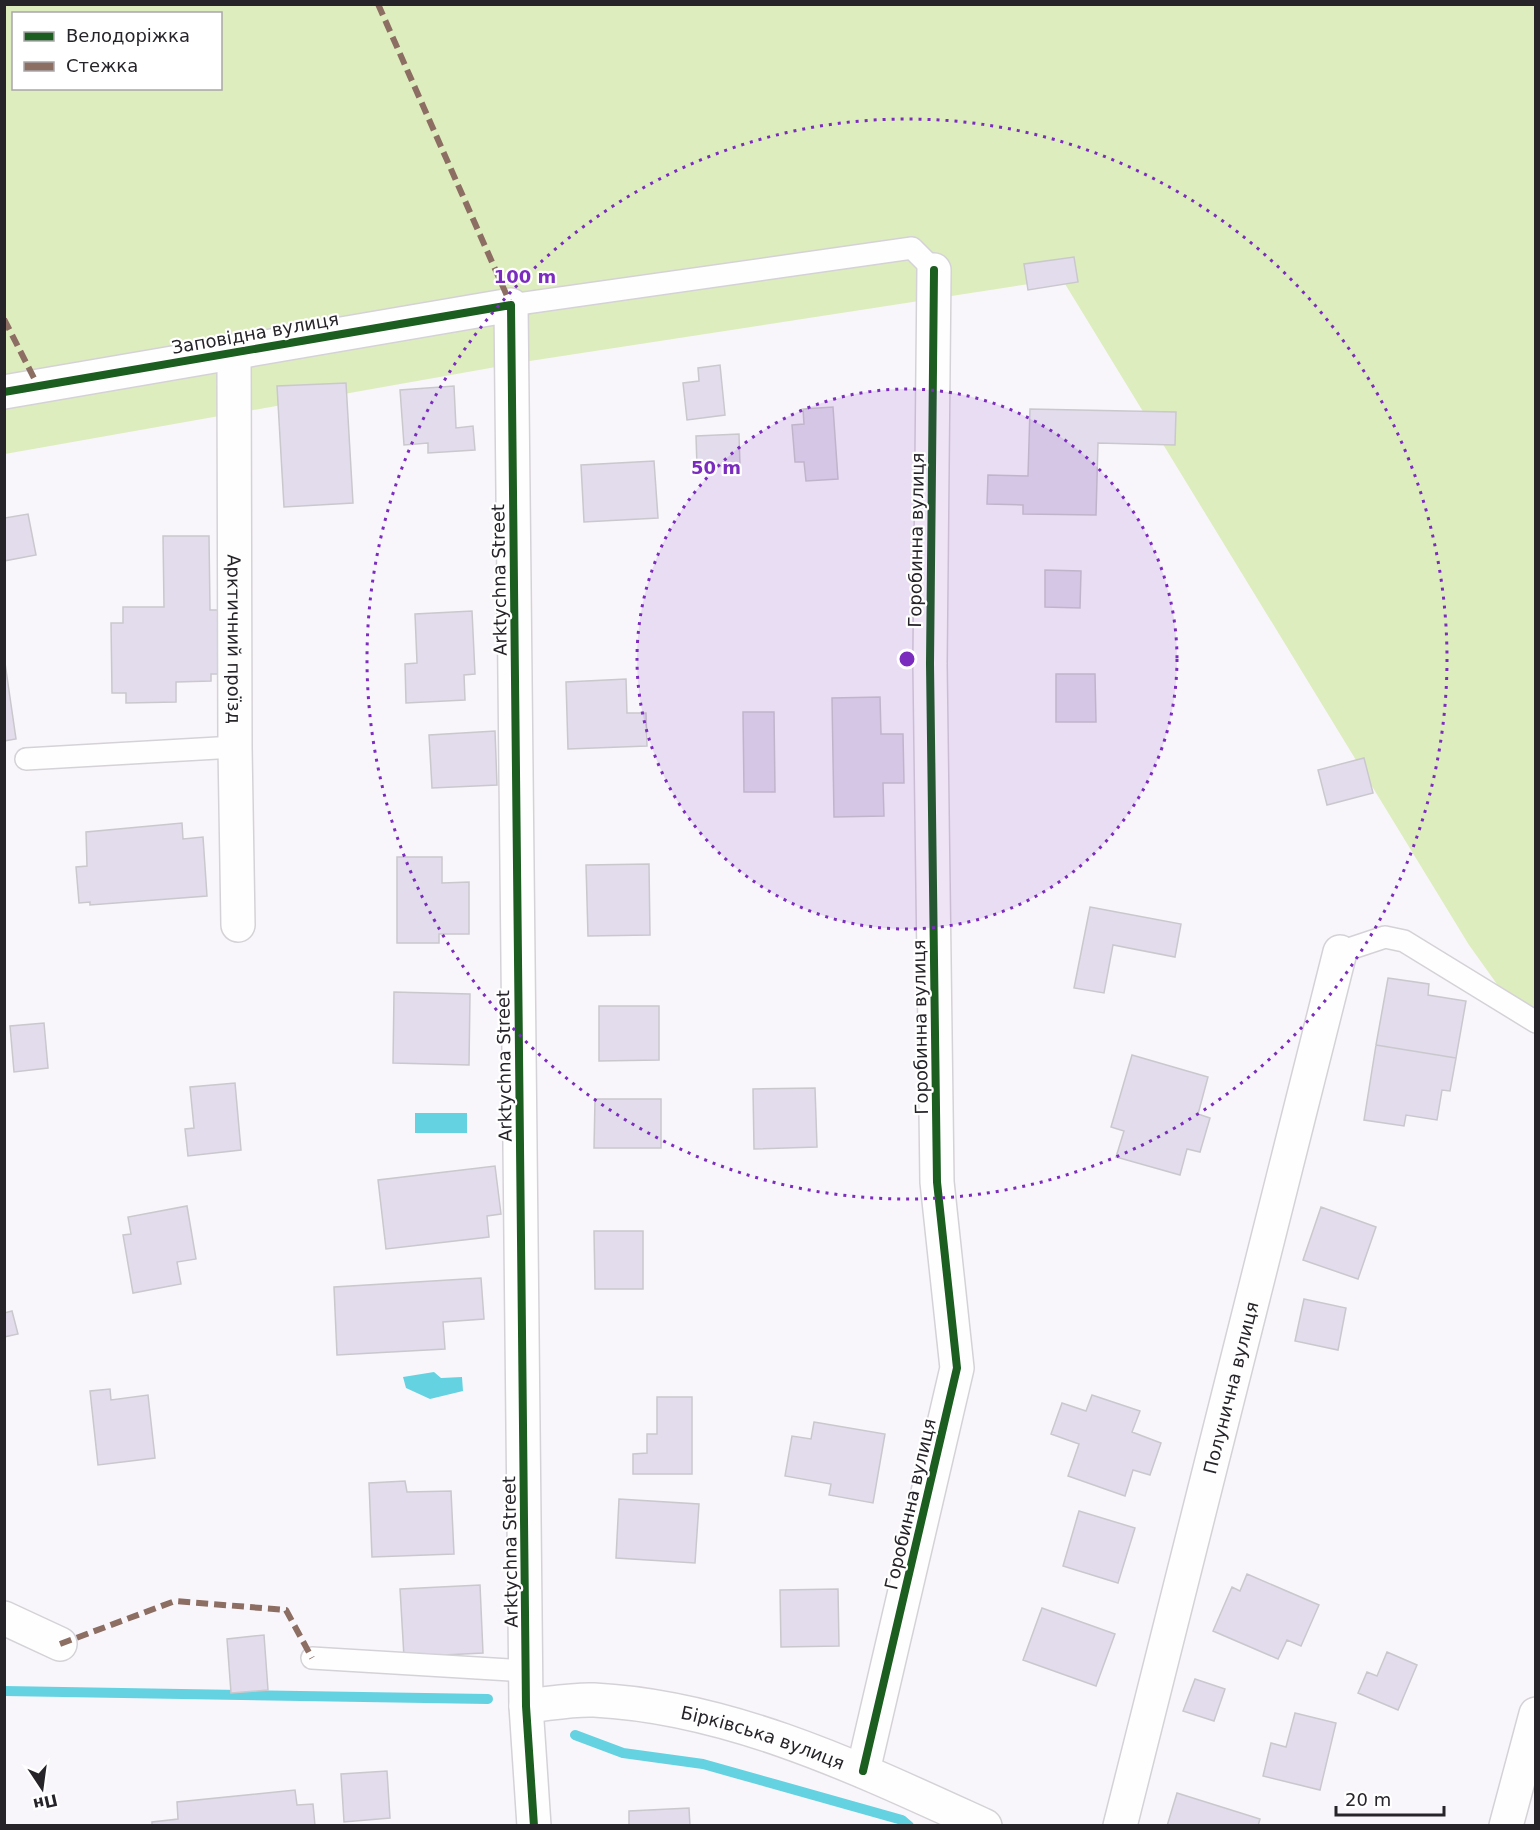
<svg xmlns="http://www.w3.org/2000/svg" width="1540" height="1830" viewBox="0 0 1540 1830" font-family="'DejaVu Sans',sans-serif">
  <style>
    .green { fill: #deedbe; fill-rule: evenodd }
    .water { fill: #65d2e1 }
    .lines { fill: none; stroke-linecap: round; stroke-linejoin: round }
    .stream { stroke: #65d2e1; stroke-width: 10 }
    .building { fill: #e2dcec; stroke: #cac8cd; stroke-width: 1.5 }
    .service-casing { stroke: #d5d2d7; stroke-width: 24 }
    .minor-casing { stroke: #d5d2d7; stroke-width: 36 }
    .service { stroke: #fefefe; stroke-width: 21 }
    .minor { stroke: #fefefe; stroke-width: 33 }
    .quiet { stroke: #8d6e63; stroke-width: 6; stroke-dasharray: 12 6; stroke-linecap: butt }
    .cycleway-casing { stroke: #fff; stroke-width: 11 }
    .cycleway { stroke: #1b5e20; stroke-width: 8 }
    .ring { fill: none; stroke: #7b2cbf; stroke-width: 3; stroke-dasharray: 3 6 }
    .labels { text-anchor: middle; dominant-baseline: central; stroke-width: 4.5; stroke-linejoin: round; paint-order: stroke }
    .street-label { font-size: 18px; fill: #272429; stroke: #fff }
    .centre { fill: #7b2cbf; stroke: #fff; stroke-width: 3 }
    .ring-label { font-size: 18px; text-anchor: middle; font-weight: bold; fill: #7b2cbf; stroke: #fff; stroke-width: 4.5; stroke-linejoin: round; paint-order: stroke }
  </style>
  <rect width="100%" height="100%" fill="#f9f6fb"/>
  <!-- green -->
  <path class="green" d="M5 5H1535V1008L1499 987 1469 945 1062 279 530 361 5 454ZM14 14H220V88H14Z"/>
  <!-- water -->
  <path class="water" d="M415 1113H467V1133H415Z
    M434 1372 441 1378 462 1377 463 1391 430 1399 406 1388 403 1377Z"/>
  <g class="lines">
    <!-- stream -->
    <path class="stream" d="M4 1691 488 1699
      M575 1735 623 1753 703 1764 902 1820 909 1826"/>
  </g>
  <!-- building -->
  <path class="building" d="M1074 257 1078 282 1028 290 1024 264Z
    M720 365 725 415 687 420 683 383 699 381 698 368Z
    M346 383 353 503 284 507 277 386Z
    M454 386 456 428 473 426 475 450 428 453V443L404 445 400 390Z
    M833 407 838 479 806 481 804 462H795L792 425 804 424 803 409Z
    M1030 409 1176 412 1175 445 1098 443 1096 515 1023 514V505L987 504 988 475 1028 476Z
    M739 434 740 466 697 467 696 436Z
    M654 461 658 518 584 522 581 465Z
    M28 514 36 555 4 561V515L5 518Z
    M163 536H209L210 610H222L223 674H211V681L176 682V702L126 703V693H112L111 623H123V607H164Z
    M1045 570 1081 571 1080 608 1045 607Z
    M472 611 475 674 464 675 465 700 406 703 405 664 417 663 415 614Z
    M4 656 16 739 4 741Z
    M1056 674H1095L1096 722H1056Z
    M626 679 627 713H646L647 746 568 749 566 682Z
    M880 697 881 734H903L904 783H883L884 816 834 817 832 698Z
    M743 712H774L775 792H744Z
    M495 731 497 785 432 788 429 735Z
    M1364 758 1373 793 1327 805 1318 770Z
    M182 823 183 839 203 837 207 896 90 905V902L79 903 76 867 87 866 86 832Z
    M397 857H442V883L469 882V934H439V943H397Z
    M649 864 650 935 588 936 586 865Z
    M1090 907 1181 924 1175 957 1113 945 1104 993 1074 988Z
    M1388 978 1429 984 1428 995 1466 1001 1456 1058 1376 1045Z
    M394 992 470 994 469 1065 393 1063Z
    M599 1006H659V1060L599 1061Z
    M44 1023 48 1068 14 1072 10 1026Z
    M1376 1045 1456 1058 1450 1091 1442 1090 1437 1120 1406 1115 1404 1126 1364 1120Z
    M1132 1055 1208 1077 1198 1114 1210 1118 1200 1152 1187 1149 1180 1175 1116 1157 1124 1131 1111 1127Z
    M235 1083 241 1150 188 1156 185 1129 194 1128 190 1087Z
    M815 1088 817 1147 754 1149 753 1089Z
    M595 1099H661V1148H594Z
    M495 1166 501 1214 487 1216 489 1237 386 1249 378 1180Z
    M187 1206 196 1259 177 1262 181 1284 133 1293 123 1235 131 1234 128 1217Z
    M1321 1207 1376 1227 1358 1279 1303 1260Z
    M594 1231H643V1289H595Z
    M481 1278 484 1319 443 1322 445 1349 337 1355 334 1287Z
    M1304 1299 1346 1308 1338 1350 1295 1341Z
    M12 1311 18 1334 4 1337V1313Z
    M110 1389 111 1400 148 1395 155 1458 98 1465 90 1391Z
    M1092 1395 1140 1411 1132 1432 1161 1443 1150 1475 1133 1470 1125 1496 1068 1476 1079 1444 1051 1434 1062 1403 1086 1411Z
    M657 1397H692V1474H633V1454L647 1453V1434H657Z
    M814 1422 885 1434 873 1503 829 1495 831 1484 785 1476 792 1436 811 1439Z
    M405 1481 407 1492 451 1491 454 1554 372 1557 369 1483Z
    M619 1499 699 1504 695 1563 616 1558Z
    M1079 1511 1135 1528 1118 1583 1063 1566Z
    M1247 1574 1319 1605 1301 1646 1287 1640 1278 1659 1213 1631 1232 1587 1240 1591Z
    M480 1585 483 1653 404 1657 400 1589Z
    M838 1589 839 1646 781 1647 780 1590Z
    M1042 1608 1115 1634 1096 1686 1023 1660Z
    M264 1635 268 1690 231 1693 227 1639Z
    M1387 1652 1417 1665 1398 1710 1358 1693 1367 1672 1377 1676Z
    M1195 1679 1225 1689 1214 1721 1183 1711Z
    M1295 1713 1336 1723 1320 1790 1263 1776 1271 1743 1286 1747Z
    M387 1771 390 1818 344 1822 341 1774Z
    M295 1790 297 1805 313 1804 315 1826H152V1822L178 1819 177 1802Z
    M1177 1793 1260 1819 1258 1826H1167Z
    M689 1808 690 1826H629V1811Z"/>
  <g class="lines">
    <defs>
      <path id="service" d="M511 305 912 248 934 270
        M26 759 235 747
        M1340 952 1385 937 1404 941 1536 1022
        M312 1658 526 1671"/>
      <g id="minor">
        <path id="s1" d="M234 351 235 747 238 925"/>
        <path d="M4 392 511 305 526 1706 534 1826"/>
        <path d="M4 1618 60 1644"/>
        <path id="s2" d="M526 1706C548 1704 572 1699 594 1700 732 1707 862 1770 985 1826"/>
        <path d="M863 1771 957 1368 937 1182 930 664 934 270"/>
        <path id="s3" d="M1120 1826 1340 952"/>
        <path d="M1506 1826 1536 1714"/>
      </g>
    </defs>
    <!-- service casing -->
    <use href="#service" class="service-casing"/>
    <!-- minor casing -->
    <use href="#minor" class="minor-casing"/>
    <!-- service -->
    <use href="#service" class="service"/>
    <!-- minor -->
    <use href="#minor" class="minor"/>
    <!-- quiet -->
    <path class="quiet" d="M378 4 511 305
      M4 319 38 386
      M60 1644 175 1601 286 1610 312 1658"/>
    <defs>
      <path id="cycleway" d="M4 392 511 305 526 1706 534 1826
        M863 1771 957 1368 937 1182 930 664 934 270"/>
    </defs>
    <!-- cycleway casing -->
    <use href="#cycleway" class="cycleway-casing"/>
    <!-- cycleway -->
    <use href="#cycleway" class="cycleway"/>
  </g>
  <!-- distance rings -->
  <circle cx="907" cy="659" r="270" fill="#7b2cbf" fill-opacity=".12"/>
  <g class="ring">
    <circle cx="907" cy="659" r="270"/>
    <circle cx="907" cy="659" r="540"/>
  </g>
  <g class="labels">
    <!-- street labels -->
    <g class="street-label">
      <text transform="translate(255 333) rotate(-10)">Заповідна вулиця</text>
      <text transform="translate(916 540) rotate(-89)">Горобинна вулиця</text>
      <text transform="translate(499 580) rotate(-91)">Arktychna Street</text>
      <text stroke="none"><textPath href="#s1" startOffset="288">Арктичний проїзд</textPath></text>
      <text transform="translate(920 1027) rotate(-91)">Горобинна вулиця</text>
      <text transform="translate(504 1066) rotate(-91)">Arktychna Street</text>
      <text stroke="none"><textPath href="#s3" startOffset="452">Полунична вулиця</textPath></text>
      <text transform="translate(910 1504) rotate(-77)">Горобинна вулиця</text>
      <text transform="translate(510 1552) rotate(-91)">Arktychna Street</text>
      <text stroke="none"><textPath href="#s2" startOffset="242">Бірківська вулиця</textPath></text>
    </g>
  </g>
  <circle cx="907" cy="659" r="9" class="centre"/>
  <g class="ring-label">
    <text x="525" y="283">100 m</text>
    <text x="716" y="474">50 m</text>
  </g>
  <!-- border -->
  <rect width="1540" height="1830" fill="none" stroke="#272429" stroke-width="12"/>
  <!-- legend -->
  <rect x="12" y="12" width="210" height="78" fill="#ffffff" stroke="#a9a7a9" stroke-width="1.5"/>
  <rect x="24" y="32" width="30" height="9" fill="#1b5e20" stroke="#a9a7a9" stroke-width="1.5"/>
  <text x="66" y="42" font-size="18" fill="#272429">Велодоріжка</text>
  <rect x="24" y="62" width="30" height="9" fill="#8d6e63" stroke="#a9a7a9" stroke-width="1.5"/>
  <text x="66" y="72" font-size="18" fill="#272429">Стежка</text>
  <!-- north arrow -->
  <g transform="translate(42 1788) rotate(167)" stroke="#ffffff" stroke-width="4.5" paint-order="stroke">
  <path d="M0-4.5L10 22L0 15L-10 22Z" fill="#272429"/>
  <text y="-9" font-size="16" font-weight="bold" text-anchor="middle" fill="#272429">Пн</text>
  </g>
  <!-- scale -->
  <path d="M1336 1806v9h108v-9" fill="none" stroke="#272429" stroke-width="3"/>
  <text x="1345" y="1806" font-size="18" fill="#272429" stroke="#ffffff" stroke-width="4.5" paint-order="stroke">20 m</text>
</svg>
